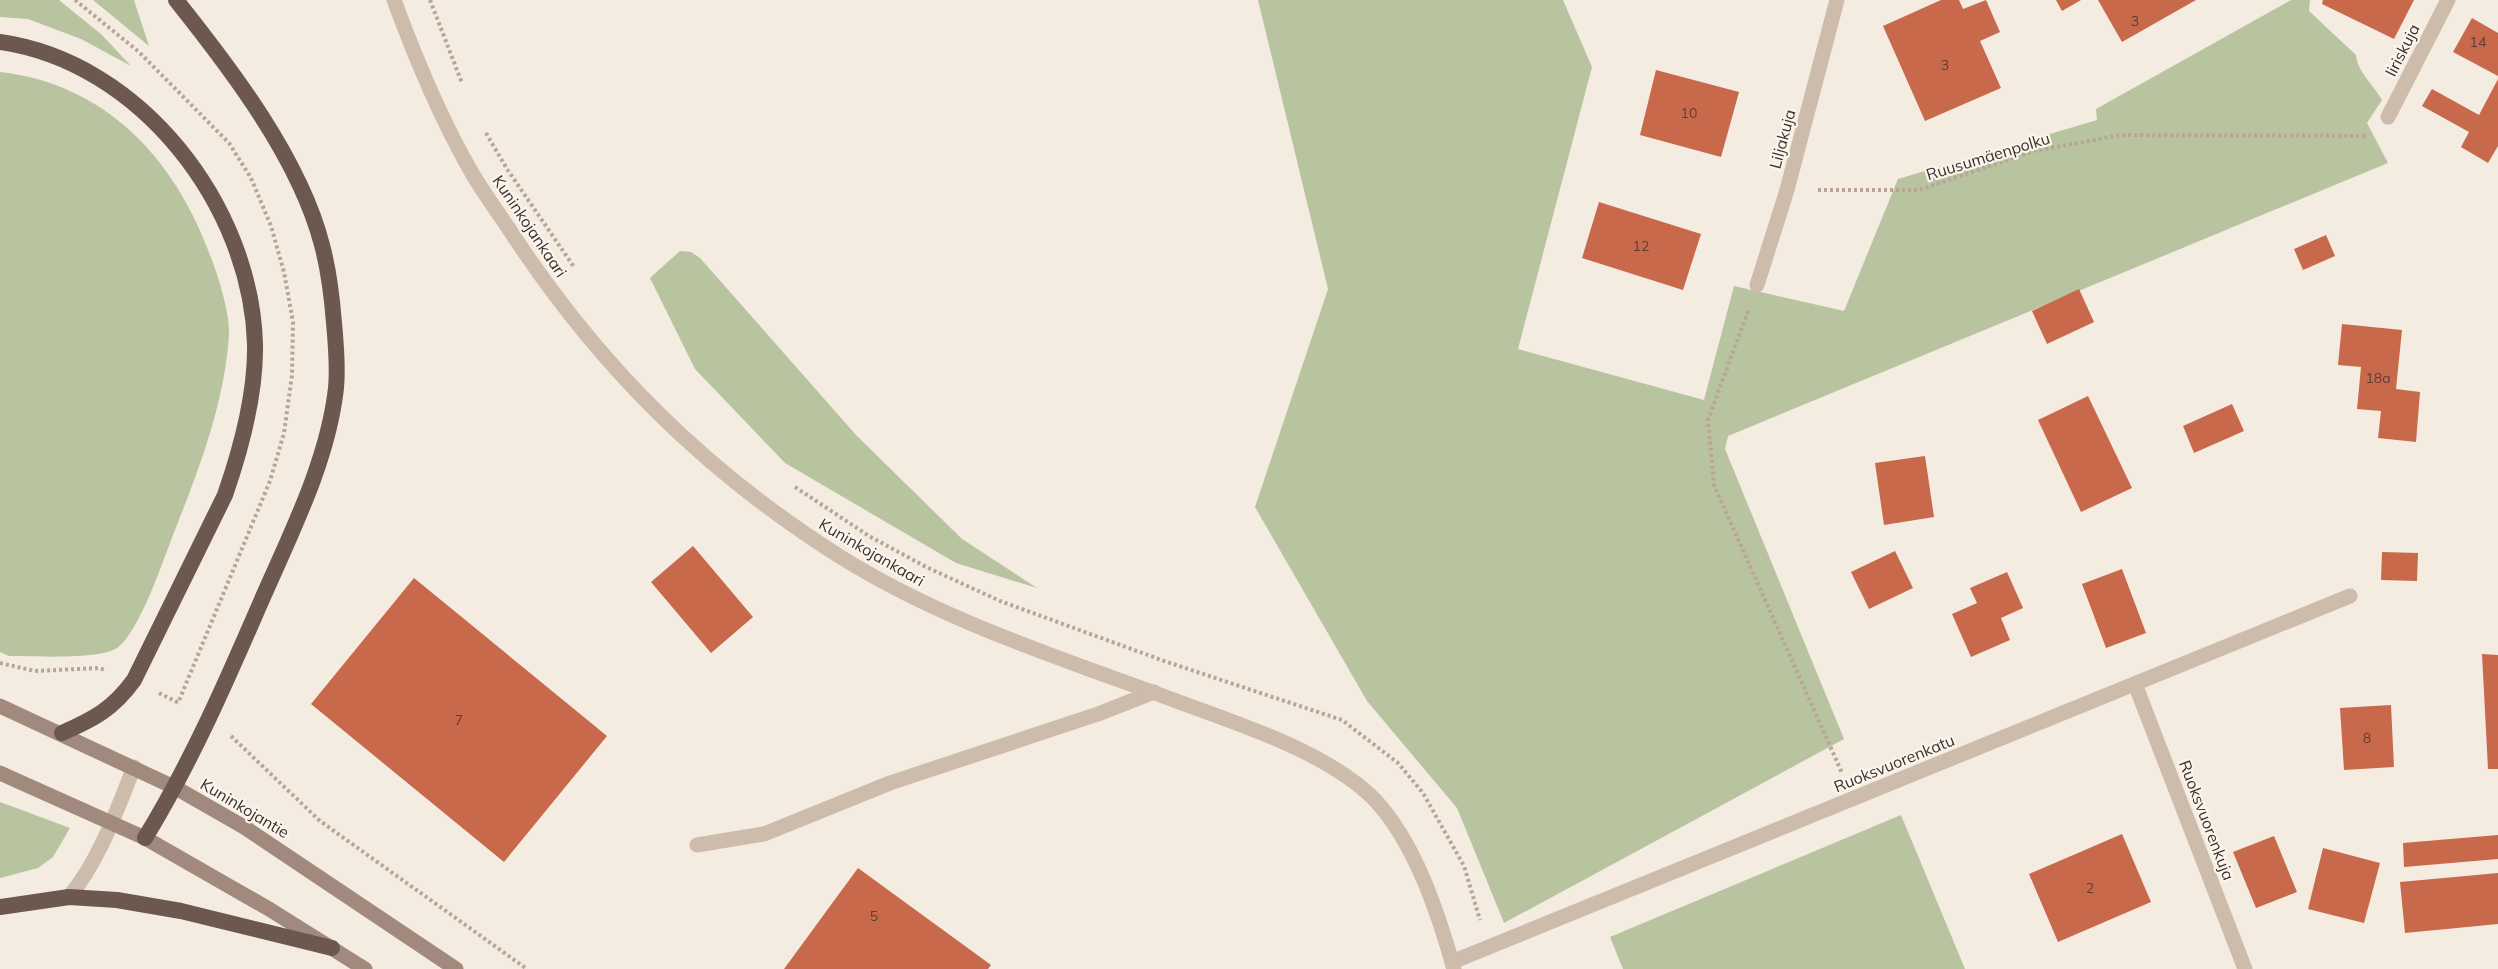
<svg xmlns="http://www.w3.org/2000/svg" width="2498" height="969" viewBox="0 0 2498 969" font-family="Mulish,sans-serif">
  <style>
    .green { fill: #b8c4a0 }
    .building { fill: #c8694b }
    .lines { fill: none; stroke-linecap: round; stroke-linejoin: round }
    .path { stroke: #b9a596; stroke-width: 4; stroke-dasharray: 3 3; stroke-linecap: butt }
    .service { stroke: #cdbbac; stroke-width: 15 }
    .minor { stroke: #cdbbac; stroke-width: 15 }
    .tertiary { stroke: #cdbbac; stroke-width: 15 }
    .secondary { stroke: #a18a7d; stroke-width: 15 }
    .trunk { stroke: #6c584f; stroke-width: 16 }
    .labels { text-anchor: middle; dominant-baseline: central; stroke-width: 4.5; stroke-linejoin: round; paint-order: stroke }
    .number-label { font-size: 14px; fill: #5e3e33 }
    .street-label { font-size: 16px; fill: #3b302b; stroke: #fbf5ee }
  </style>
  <rect width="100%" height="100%" fill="#f4ebe1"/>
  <!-- green -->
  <path class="green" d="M0 0H59L102 35 131 66 81 39 28 19 0 17Z
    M93 0H134L149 46Z
    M1258 0H1563L1592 67 1518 349 1704 400 1734 286 1844 311 1898 179 2097 120 2096 109 2291 0H2310L2309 11 2356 55C2357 71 2374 86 2382 100L2367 123 2388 163 1728 436 1725 449 1844 739 1504 923 1457 808 1367 701 1255 507 1328 289Z
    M0 72C106 84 175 159 210 255 218 275 230 313 229 334 225 403 198 472 173 535 163 561 139 633 117 648 98 660 33 656 9 656L0 652Z
    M680 251 691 252 700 258 856 435 962 539 1037 588 956 563 785 463 695 369 650 278Z
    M0 802 70 828 53 857 38 868 0 878Z
    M1901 815 1965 969H1623L1610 937Z"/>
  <!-- building -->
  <path class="building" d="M1941 0H1959L1963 9 1986 0 2000 32 1980 41 2001 88 1925 121 1883 26Z
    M2056 0H2081L2062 11Z
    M2098 0H2196L2122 42Z
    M2323 0H2414L2394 39 2322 4Z
    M2472 18 2498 33V76L2453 52Z
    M1656 70 1739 92 1721 157 1640 135Z
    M2498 79V146L2488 163 2461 147 2469 132 2422 106 2432 89 2479 115Z
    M1599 202 1701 234 1683 290 1582 258Z
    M2326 235 2335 256 2303 270 2294 249Z
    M2079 289 2094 322 2047 344 2032 311Z
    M2342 324 2402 330 2396 389 2420 392 2416 442 2378 438 2381 411 2357 409 2361 367 2338 365Z
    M2088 396 2132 488 2081 512 2038 420Z
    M2232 404 2244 431 2194 453 2183 426Z
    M1925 456 1934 517 1884 525 1875 463Z
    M693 546 753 617 711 653 651 582Z
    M1895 551 1913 588 1869 609 1851 572Z
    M2382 552 2418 553 2417 581 2381 580Z
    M2122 569 2146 633 2106 648 2082 584Z
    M2007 572 2023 608 2001 618 2010 640 1971 657 1952 614 1977 603 1970 588Z
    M414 578 607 736 504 862 311 704Z
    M2482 654 2498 655V769H2488Z
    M2391 705 2394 767 2344 770 2340 708Z
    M2122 834 2151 902 2058 942 2029 874Z
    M2498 835V859L2404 867 2403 843Z
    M2274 836 2297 892 2256 908 2233 852Z
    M2323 848 2380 863 2364 923 2308 909Z
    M858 868 991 965 988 969H784Z
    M2498 873V924L2405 933 2400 882Z"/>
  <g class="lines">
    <!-- path -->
    <path class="path" d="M75 0 139 52 229 143 251 178 271 226 284 272 293 322 292 375 284 433 270 481 178 703
      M430 0 462 83
      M486 133 507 169 574 267
      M1818 190H1919L2034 151 2121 135 2366 136
      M1748 311 1708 420 1714 485 1842 773
      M795 487 869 536 928 568 1000 601 1167 662 1342 720 1398 763 1423 793 1464 866 1480 920
      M0 663 35 671 99 668 105 670
      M159 693 179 703
      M231 736 320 821 527 969"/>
    <!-- service -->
    <path class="service" d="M697 845 764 834 890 783 1098 714 1154 692
      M69 897C100 859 116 812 134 767"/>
    <!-- minor -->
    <path class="minor" d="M2388 117 2448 0
      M1757 285 1787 190 1837 0
      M2135 684 2245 969
      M1452 962 2350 596"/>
    <!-- tertiary -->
    <path class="tertiary" d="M394 0C415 57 438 113 468 166 480 188 495 208 509 229 597 364 703 470 839 556 944 622 1064 659 1179 702 1241 725 1327 752 1374 799 1415 842 1438 913 1454 969"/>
    <!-- secondary -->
    <path class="secondary" d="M0 706 176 788 244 827 456 969
      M0 773 145 838 269 909 365 969"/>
    <!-- trunk -->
    <path class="trunk" d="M0 42C141 62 251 206 255 344 256 393 241 449 225 495L134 680C113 709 94 719 62 733
      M145 838C192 761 227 680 263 597 292 531 328 460 336 388 338 367 336 344 334 323 332 297 329 271 322 245 300 159 231 69 176 0
      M0 907 69 897 117 900 181 911 332 948"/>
  </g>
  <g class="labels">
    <!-- number labels -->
    <g class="number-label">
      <text x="2135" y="21">3</text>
      <text x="2478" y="42">14</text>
      <text x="1945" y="65">3</text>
      <text x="1689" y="113">10</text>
      <text x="1641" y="246">12</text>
      <text x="2378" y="378">18a</text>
      <text x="459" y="720">7</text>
      <text x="2367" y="738">8</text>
      <text x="2090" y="888">2</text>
      <text x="874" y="916">5</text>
    </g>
    <!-- street labels -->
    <g class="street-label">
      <text transform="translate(2402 50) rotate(-63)">Iiriskuja</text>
      <text transform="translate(1782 139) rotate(-75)">Liljakuja</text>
      <text transform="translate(1988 156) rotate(-17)">Ruusumäenpolku</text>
      <text transform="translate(530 226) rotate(56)">Kuninkojankaari</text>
      <text transform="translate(872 552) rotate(30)">Kuninkojankaari</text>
      <text transform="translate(1894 763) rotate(-22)">Ruoksvuorenkatu</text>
      <text transform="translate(245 808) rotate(31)">Kuninkojantie</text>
      <text transform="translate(2207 820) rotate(69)">Ruoksvuorenkuja</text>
    </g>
  </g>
</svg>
